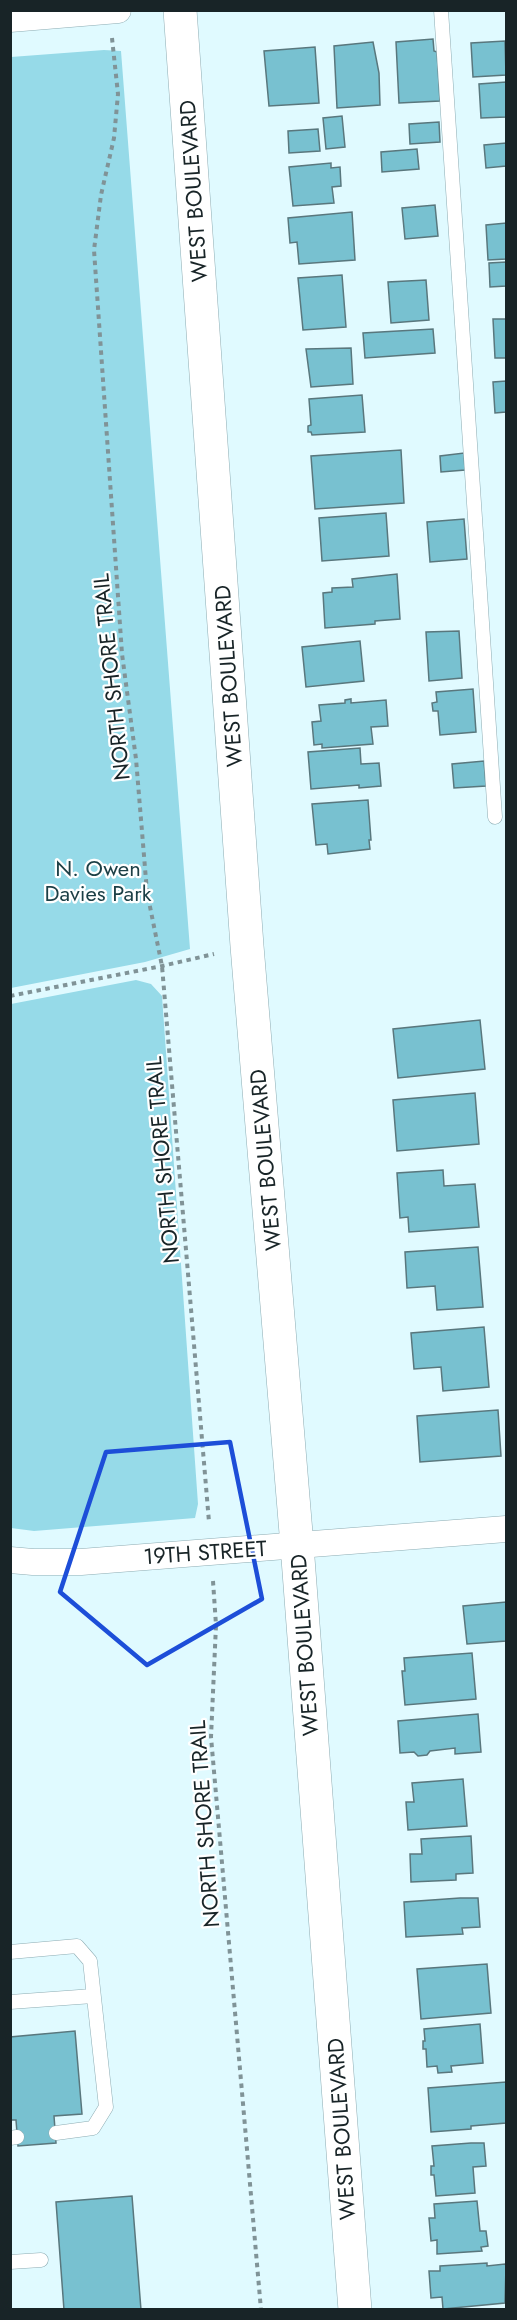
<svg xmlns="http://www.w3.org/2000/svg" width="517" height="2320" viewBox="0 0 517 2320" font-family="Jost,sans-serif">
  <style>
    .green { fill: #96dae8 }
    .building { fill: #78c1d0; stroke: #59777d; stroke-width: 1.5 }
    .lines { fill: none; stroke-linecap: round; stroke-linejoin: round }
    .lane-casing { stroke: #8dacb3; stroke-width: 15 }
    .street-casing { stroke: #8dacb3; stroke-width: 27 }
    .secondary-casing { stroke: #8dacb3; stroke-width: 34 }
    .path { stroke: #809397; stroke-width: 4; stroke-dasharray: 4.5 4.5; stroke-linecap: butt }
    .lane { stroke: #fff; stroke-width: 14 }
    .street { stroke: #fff; stroke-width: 26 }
    .secondary { stroke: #fff; stroke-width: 33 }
    .marked { fill: none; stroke: #1d4ed8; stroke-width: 4.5; stroke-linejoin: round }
    .labels { text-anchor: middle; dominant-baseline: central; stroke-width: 4.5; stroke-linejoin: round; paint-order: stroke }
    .street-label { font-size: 22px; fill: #182427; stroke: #fff }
    .park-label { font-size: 22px; fill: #1b3f46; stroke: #fff }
  </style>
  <rect width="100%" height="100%" fill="#e0faff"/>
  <!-- green -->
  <path class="green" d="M104 50 121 51 190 949 145 962 11 988V57Z
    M136 980 151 984 162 996 198 1504 195 1518 34 1531 11 1528V1004Z"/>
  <!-- building -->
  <path class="building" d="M433 39 434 51 437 52 440 101 399 103 396 42Z
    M505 41 506 75 473 77 471 43Z
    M373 42 379 73 380 105 337 108 334 46Z
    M315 47 319 103 269 106 264 51Z
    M506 82V117L481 118 479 84Z
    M342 116 345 147 326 149 323 118Z
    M439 122 440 142 410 144 409 124Z
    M318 129 320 151 289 153 288 131Z
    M506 143V166L486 168 484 145Z
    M417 149 419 169 382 172 381 152Z
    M331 163V168L340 167 341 186 332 187 334 203 293 206 289 167Z
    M435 205 438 236 405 239 402 208Z
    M352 212 355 260 299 264 297 242 290 243 288 218Z
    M506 223V259L488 260 486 225Z
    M506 262V286L490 287 489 263Z
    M342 275 346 327 303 330 298 278Z
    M426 280 429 320 391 323 388 282Z
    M493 319H506V358H495Z
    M433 329 435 353 365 358 363 333Z
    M351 348 353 384 311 387 306 349Z
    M506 381V412L495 413 493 382Z
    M362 395 365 432 312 435 311 432H308V426L311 425 309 399Z
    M401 450 404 503 315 509 311 456Z
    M464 453 465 470 441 472 440 456Z
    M386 513 389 556 322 561 319 518Z
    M464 519 467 559 430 562 427 522Z
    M397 574 400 619 375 621V624L325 628 323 593 332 592V588L353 587 352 579Z
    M459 631 462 678 429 681 426 632Z
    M360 641 364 681 306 687 302 647Z
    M473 689 476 732 440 735 438 711H433L432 703 437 702 436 692Z
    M351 699V703L386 700 388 726 371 727 373 744 322 748V744L314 745 312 722 321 721 319 705 345 703V700Z
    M360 748 361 764 379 763 381 786 359 788V785L311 789 308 752Z
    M484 761 486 786 454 788 452 764Z
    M368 800 371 840H369L370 849 328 854 327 844 316 845 312 804Z
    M480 1020 485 1069 398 1078 393 1029Z
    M475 1093 479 1144 397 1151 393 1100Z
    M443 1170 444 1186 475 1184 479 1227 409 1232 408 1217 400 1218 397 1173Z
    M478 1247 483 1307 437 1310 435 1286 407 1288 405 1252Z
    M484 1327 489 1387 443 1391 441 1367 414 1369 411 1333Z
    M498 1410 501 1456 420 1462 417 1416Z
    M506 1602V1641L467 1644 463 1606Z
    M472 1653 476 1699 405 1705 402 1671H405L404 1658Z
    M478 1714 481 1752 455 1754V1748L430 1751 427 1755 418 1756 414 1752 400 1753 398 1721Z
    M463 1779 467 1826 408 1830 406 1802H414L412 1783Z
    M471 1836 473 1873 456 1874V1880L411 1882 410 1854H422L421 1839Z
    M460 1898H478L480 1927 462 1928 463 1934 406 1937 404 1902Z
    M487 1964 491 2013 421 2019 417 1969Z
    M480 2024 483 2063 451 2066 452 2072 438 2073 437 2066 427 2067 426 2049H423V2041H425L424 2029Z
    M75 2031 82 2114 54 2116 56 2143 18 2146 16 2120H10V2037Z
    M506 2082V2123L471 2126V2129L431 2132 428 2088Z
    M471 2143H484L486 2166 473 2167 475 2193 436 2196 434 2175H431V2166H434L432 2146Z
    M132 2196 141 2310H64L56 2202Z
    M477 2201 480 2231H486L488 2246 481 2247 482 2251 437 2254V2240L431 2241 429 2218H435L434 2204Z
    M487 2263V2266L505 2264 506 2266 505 2303 443 2309 442 2297 431 2298 429 2271H440V2266Z"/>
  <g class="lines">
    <defs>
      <path id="lane" d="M441 10 495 817
        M10 1952 77 1946 90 1961 106 2107 93 2128 56 2133
        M10 2002 93 1996
        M10 2138 17 2137
        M10 2262 41 2260"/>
      <path id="street" d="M10 19 118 10
        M10 1560 33 1562H81L506 1529"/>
      <path id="secondary" d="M180 10 247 946 297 1545 355 2310"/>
    </defs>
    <!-- lane casing -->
    <use href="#lane" class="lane-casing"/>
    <!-- street casing -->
    <use href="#street" class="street-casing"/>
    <!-- secondary casing -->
    <use href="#secondary" class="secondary-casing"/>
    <!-- path -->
    <path class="path" d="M112 38 118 94 114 138 101 195 94 250 122 654 136 759 147 892 162 966 209 1522
      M10 996 162 966 214 954
      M213 1581 216 1625 211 1737 261 2310"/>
    <!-- lane -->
    <use href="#lane" class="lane"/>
    <!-- street -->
    <use href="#street" class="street"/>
    <!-- secondary -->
    <use href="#secondary" class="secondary"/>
  </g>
  <!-- marked area -->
  <path class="marked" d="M230 1442 262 1599 147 1665 60 1592 106 1452Z"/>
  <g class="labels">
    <!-- street labels -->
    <g class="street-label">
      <text transform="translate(193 191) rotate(-94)">WEST BOULEVARD</text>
      <text transform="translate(228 676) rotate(-94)">WEST BOULEVARD</text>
      <text transform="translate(111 677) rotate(-96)">NORTH SHORE TRAIL</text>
      <text transform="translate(162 1160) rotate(-95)">NORTH SHORE TRAIL</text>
      <text transform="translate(265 1160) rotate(-95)">WEST BOULEVARD</text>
      <text transform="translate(205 1552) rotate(-4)">19TH STREET</text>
      <text transform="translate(304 1645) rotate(-94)">WEST BOULEVARD</text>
      <text transform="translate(204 1824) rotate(-94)">NORTH SHORE TRAIL</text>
      <text transform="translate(341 2129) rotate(-94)">WEST BOULEVARD</text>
    </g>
    <!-- park labels -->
    <g class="park-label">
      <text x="98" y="868">N. Owen<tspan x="98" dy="25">Davies Park</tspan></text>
    </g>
  </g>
  <!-- border -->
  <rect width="517" height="2320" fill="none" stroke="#182427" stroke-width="24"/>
</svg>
